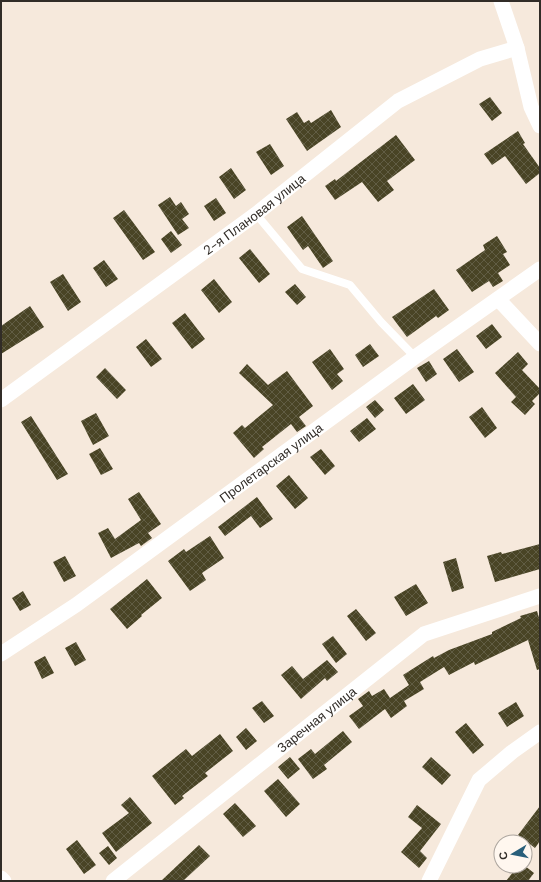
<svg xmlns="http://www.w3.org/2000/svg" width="541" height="882" viewBox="0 0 541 882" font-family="'DM Sans',sans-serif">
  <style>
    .building { fill: url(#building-cross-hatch) }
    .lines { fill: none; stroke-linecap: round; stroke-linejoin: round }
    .lane { stroke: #fff; stroke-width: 8 }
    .street { stroke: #fff; stroke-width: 15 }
    .labels { text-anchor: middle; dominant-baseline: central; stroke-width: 4; stroke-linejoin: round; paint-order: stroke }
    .street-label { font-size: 13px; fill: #312c27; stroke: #fff7ef }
  </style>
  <defs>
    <pattern id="building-cross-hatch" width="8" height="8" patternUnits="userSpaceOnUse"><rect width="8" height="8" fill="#494425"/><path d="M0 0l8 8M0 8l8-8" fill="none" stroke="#615d44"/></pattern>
  </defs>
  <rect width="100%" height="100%" fill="#f6e9dc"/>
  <!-- building -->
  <path class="building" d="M490 97 502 113 492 121 479 104Z
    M331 110 341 127 307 151 286 119 297 112 304 123 309 120 311 123Z
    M518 131 525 143 523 144 540 168V173L526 184 505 156 492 165 484 154Z
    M396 135 415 160 387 181 394 190 378 202 362 182 335 200 325 186 335 179 336 181Z
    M270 144 284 166 271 175 256 152Z
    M231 168 246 190 234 199 219 177Z
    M170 197 176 206 181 202 189 214 182 219 189 228 178 235 158 205Z
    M216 198 226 213 214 221 204 206Z
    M124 210 155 252 143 260 113 218Z
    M302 216 333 261 323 268 308 246 303 250 287 227Z
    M171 231 182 245 171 253 161 239Z
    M497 236 507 252 503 254 510 265 498 273 503 281 493 287 489 281 472 292 456 270 485 250 483 245Z
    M250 249 270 274 259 283 239 258Z
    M104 260 118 279 106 287 93 268Z
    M63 274 81 302 68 311 50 282Z
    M214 279 232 302 219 313 201 290Z
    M295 284 306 297 297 305 285 292Z
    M434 289 449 310 438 318 436 316 407 337 392 317Z
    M30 306 44 327 1 354V326Z
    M185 313 205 339 192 349 172 323Z
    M492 324 502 337 486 349 476 336Z
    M146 339 162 359 151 367 136 347Z
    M370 344 379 356 363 367 355 355Z
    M330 349 344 369 337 374 343 381 332 390 312 362Z
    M457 349 474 372 459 382 443 359Z
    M518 352 528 364 522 370 540 389V393L532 401 535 404 525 415 511 402 516 397 495 373Z
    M429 361 437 374 426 382 417 368Z
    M247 364 268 385 287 371 313 406 299 417 306 426 297 432 291 424 262 447 264 449 254 458 233 433 242 425 245 428 273 405 239 373Z
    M105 368 126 390 117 399 96 377Z
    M413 384 425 400 406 414 394 398Z
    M375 400 384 410 375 418 366 407Z
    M482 407 497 428 485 438 469 417Z
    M96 413 109 436 93 445 81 421Z
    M31 416 68 474 57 480 21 422Z
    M367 418 376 429 359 442 350 431Z
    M100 448 113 469 101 475 89 454Z
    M321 449 335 466 325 475 310 457Z
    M289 475 308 498 295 509 276 486Z
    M139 492 161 524 148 533 152 538 141 546 139 543 111 558 98 533 108 528 115 539 141 520 128 499Z
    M257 497 273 519 260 528 251 516 225 536 218 527Z
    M210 536 224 558 202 573 206 580 190 591 168 561 184 549 186 552Z
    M540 544V569L495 582 487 556 501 552 502 554Z
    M65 556 76 576 64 582 53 562Z
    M456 558 464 588 452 592 443 562Z
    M147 579 162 598 141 615 142 616 127 629 110 609Z
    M416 584 428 603 406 616 394 597Z
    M23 591 31 605 20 611 12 598Z
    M356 609 376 633 366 641 347 616Z
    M537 611 540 621V669L537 670 528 640 475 665 474 662 449 675 444 667 420 682 424 689 404 701 407 706 391 718 385 709 359 729 349 716 363 706 358 699 369 691 372 696 384 689 390 698 409 685 403 675 433 656 434 658 449 650 492 634V632L521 618 520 616Z
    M333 636 347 654 336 663 322 644Z
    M76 642 86 660 75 666 65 648Z
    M45 656 54 673 42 679 34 662Z
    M327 660 338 672 327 681 325 678 301 699 281 675 292 666 303 679Z
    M262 701 274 716 264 723 252 708Z
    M516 702 524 716 507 727 498 713Z
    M466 723 484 745 473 754 455 732Z
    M246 728 257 741 246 750 236 737Z
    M343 731 352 742 324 765 327 769 313 779 298 759 311 749 315 754Z
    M220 734 233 751 205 773 208 776 182 796 184 798 175 805 152 776 186 749 192 756Z
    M290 757 300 769 288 779 278 767Z
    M431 757 451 775 442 785 422 767Z
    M278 779 300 804 286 817 264 791Z
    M130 797 152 823 116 852 102 833 129 813 121 805Z
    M235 803 256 826 243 837 223 814Z
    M417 805 441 824 420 851 427 858 419 868 401 852 422 828 408 817Z
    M540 806V841L535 848 518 835Z
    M77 840 96 865 84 874 66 849Z
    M199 845 210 856 183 881H161Z
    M108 846 117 858 109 865 99 853Z
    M518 866H525L534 873 528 881H506Z"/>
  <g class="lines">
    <!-- lane -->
    <path class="lane" d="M256 214 302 269 350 285 381 322 415 357"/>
    <!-- street -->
    <g class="street">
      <path d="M501 1 517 48 531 107 540 126"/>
      <path d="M498 299 540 344"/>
      <path id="s1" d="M1 400 256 214 398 101 480 59 517 48"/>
      <path id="s2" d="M1 654 76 605 415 357 540 269"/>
      <path d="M1 878 4 881"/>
      <path id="s3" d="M113 881 424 634 540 596"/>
      <path d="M429 881 479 780 512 752 540 732"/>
    </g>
  </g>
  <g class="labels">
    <!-- street labels -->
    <g class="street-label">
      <text stroke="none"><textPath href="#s1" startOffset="314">2-я Плановая улица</textPath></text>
      <text stroke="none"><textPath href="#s2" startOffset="331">Пролетарская улица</textPath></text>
      <text stroke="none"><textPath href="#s3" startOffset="260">Заречная улица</textPath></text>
    </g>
  </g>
  <!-- border -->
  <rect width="541" height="882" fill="none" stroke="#312c27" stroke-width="4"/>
  <!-- north arrow -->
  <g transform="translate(513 854) rotate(260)"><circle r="19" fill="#fff7ef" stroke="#ada69f"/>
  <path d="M0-3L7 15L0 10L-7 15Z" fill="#295f7a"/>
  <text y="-6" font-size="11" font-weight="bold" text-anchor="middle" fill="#312c27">С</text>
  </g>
</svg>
